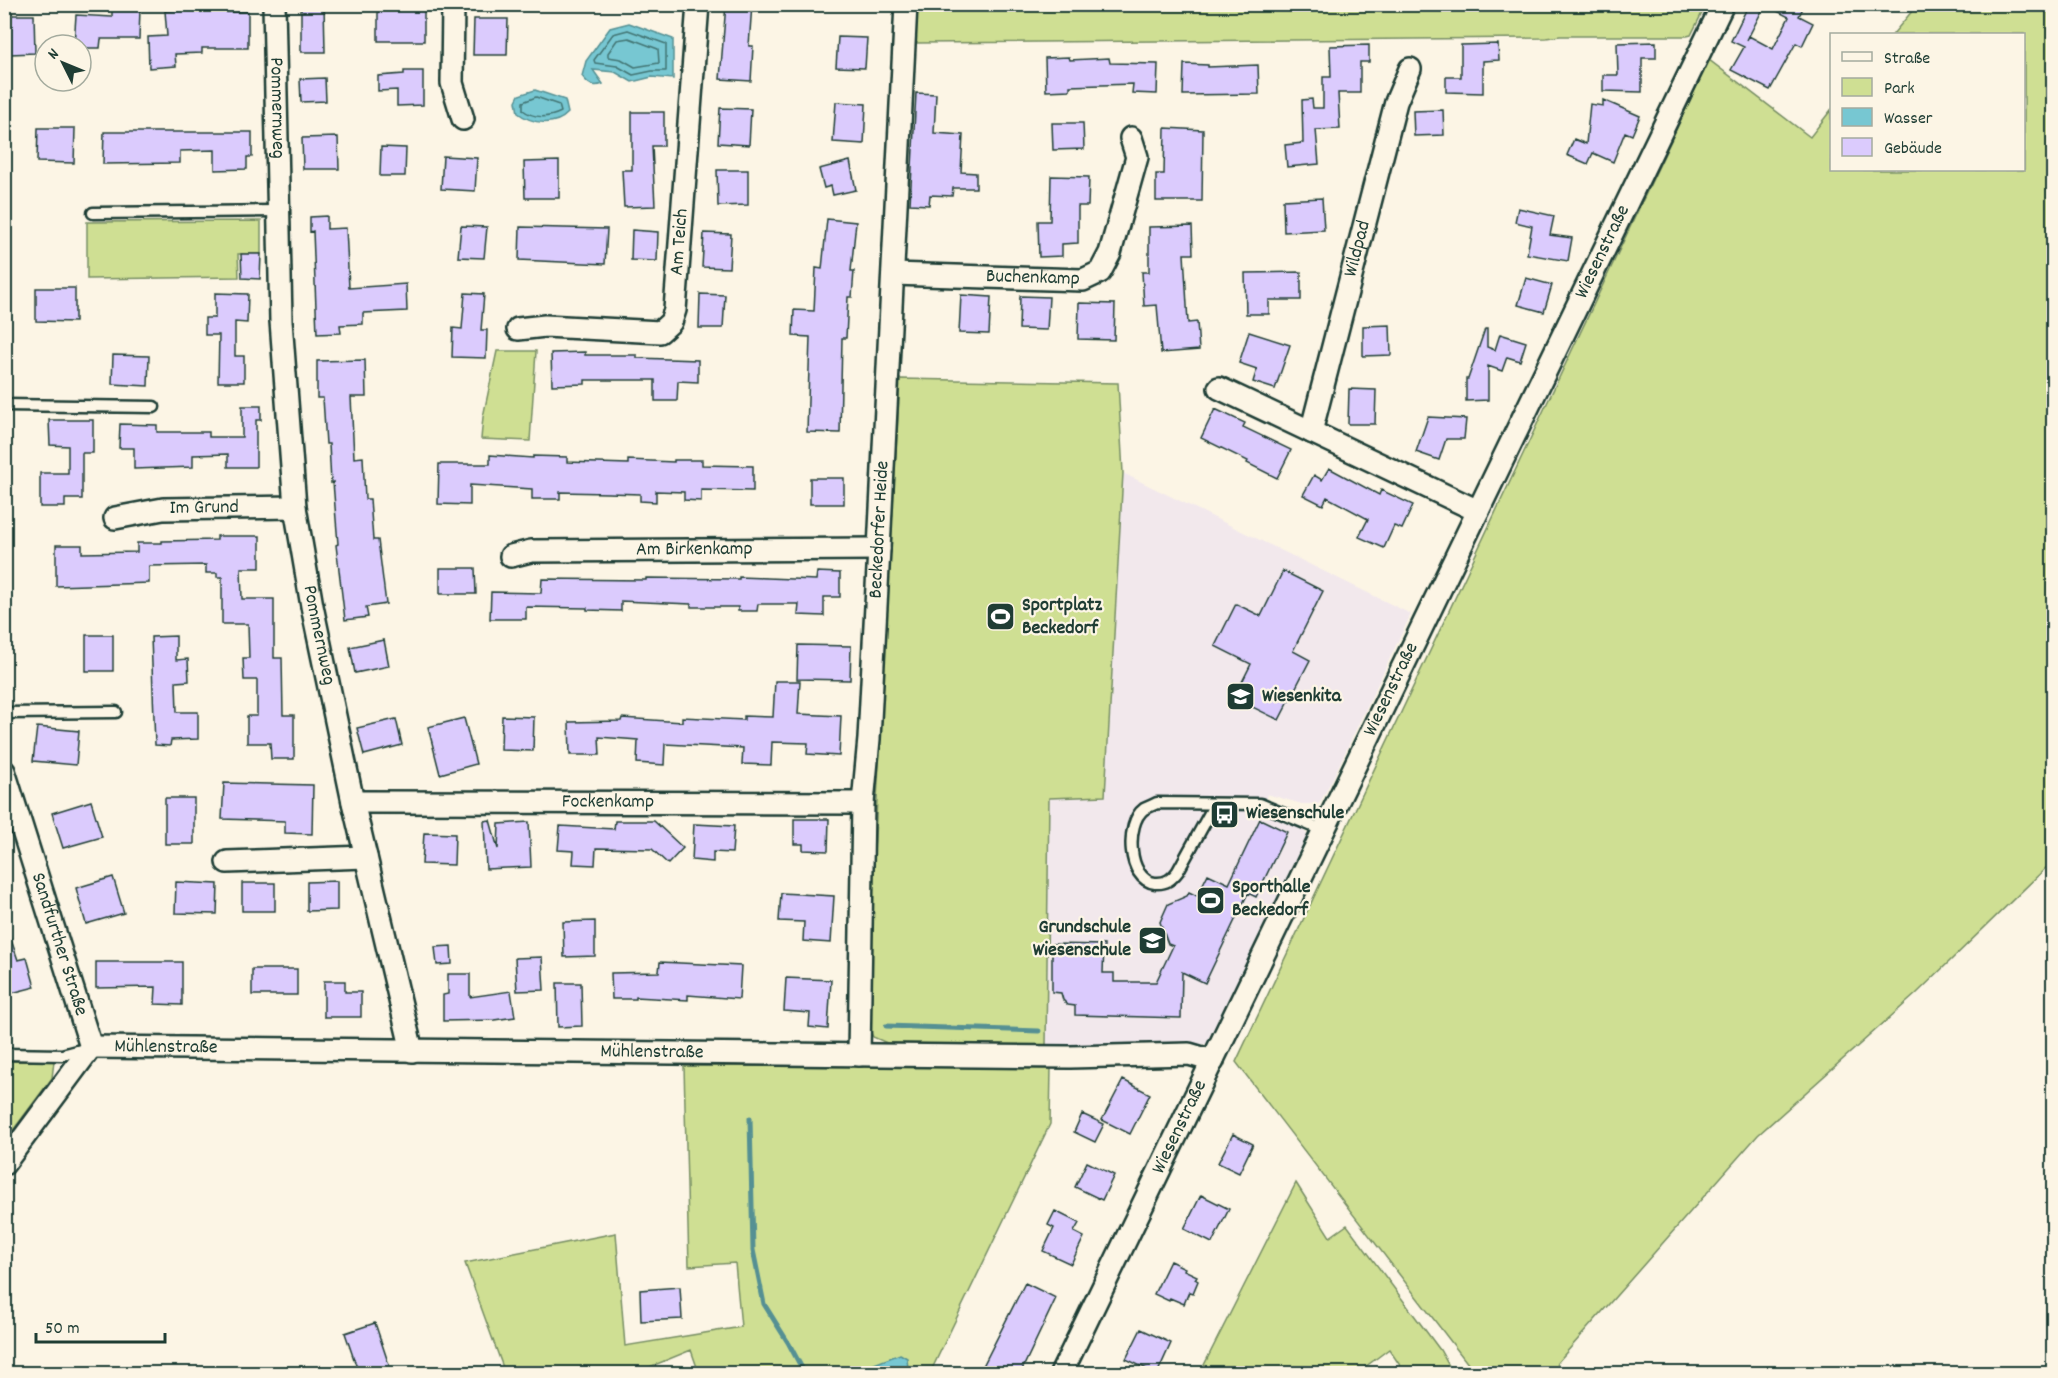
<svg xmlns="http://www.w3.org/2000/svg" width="2058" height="1378" viewBox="0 0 2058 1378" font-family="Dekko,sans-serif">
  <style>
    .built { fill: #f2e8ec }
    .green { fill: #cfdf93; stroke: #778e64; stroke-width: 1.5 }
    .water { fill: #77c7d2; stroke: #549093; stroke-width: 1.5 }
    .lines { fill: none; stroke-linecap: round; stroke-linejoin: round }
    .shore { stroke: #427473; stroke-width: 1.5 }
    .stream { stroke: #549093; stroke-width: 5 }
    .building { fill: #dbcbfd; stroke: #1f3d34; stroke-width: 1.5; fill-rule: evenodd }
    .service-casing { stroke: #1f3d34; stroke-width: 15 }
    .minor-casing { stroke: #1f3d34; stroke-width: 26 }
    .service { stroke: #fcf5e5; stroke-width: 10 }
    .minor { stroke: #fcf5e5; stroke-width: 21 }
    .labels { text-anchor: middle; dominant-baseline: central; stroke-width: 4.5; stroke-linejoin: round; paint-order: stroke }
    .street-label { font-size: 20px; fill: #1f3d34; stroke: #fcf5e5 }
    .poi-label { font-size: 20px; font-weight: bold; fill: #1f3d34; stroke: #fcf5e5; text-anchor: start }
  </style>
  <rect width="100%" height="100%" fill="#fcf5e5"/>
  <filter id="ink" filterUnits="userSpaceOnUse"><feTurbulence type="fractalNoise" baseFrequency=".0167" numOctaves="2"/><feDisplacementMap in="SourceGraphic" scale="12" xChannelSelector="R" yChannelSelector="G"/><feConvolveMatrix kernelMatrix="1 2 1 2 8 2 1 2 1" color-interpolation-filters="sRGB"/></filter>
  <g filter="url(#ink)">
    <!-- built -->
    <path class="built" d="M1123 473 1411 614 1332 780 1319 804H1302L1267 794 1262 810 1301 827 1307 835 1206 1044 1046 1046 1049 797 1105 796Z"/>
    <!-- green -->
    <path class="green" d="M1918 4 2053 5V861L1916 994 1758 1135 1557 1363 1560 1373H1475L1236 1062 1709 60 1810 137 1831 110 1832 170H2024V34H1893Z
      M917 5V4L1706 5 1691 35 1687 36H1560L1546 38 915 43Z
      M261 221V254H238L239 277 87 279V222Z
      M497 351H536L530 441 481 439 483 417Z
      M900 379 1118 383 1123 473 1105 796 1049 798 1046 1046 887 1043 873 1037 865 1019Z
      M5 1061H54L52 1078 5 1141Z
      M684 1066 1051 1067 1050 1124 930 1373H699L691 1350 635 1373H505L465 1263 616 1233 625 1346 741 1327 735 1263 689 1266Z
      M1296 1183 1330 1237 1347 1225 1440 1350 1453 1373H1405L1389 1349 1357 1373H1200Z"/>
    <!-- water -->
    <path class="water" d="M629 23 673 39V79L652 77 632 82 615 72 593 70 603 84C593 88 588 84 582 76L586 61 610 28Z
      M535 90 565 100 568 113C555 127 532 124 518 113L516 101 519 95Z
      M900 1354 907 1358 908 1369 906 1373H851Z"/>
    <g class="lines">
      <!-- shore -->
      <path class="shore" d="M628 30 666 44V71H652L633 75 617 66 595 63 594 60 613 34Z
        M629 38 658 49 659 63 635 67 621 59 608 57V53L617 40Z
        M536 97 559 105 561 112C549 118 534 119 523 110V102Z"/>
      <!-- stream -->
      <path class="stream" d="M886 1026 1039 1031
        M750 1118 753 1250 764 1304 789 1344 805 1374"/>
    </g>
    <!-- building -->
    <path class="building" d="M301 4H324L325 52H301Z
      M378 4 424 5V41H378Z
      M726 4H752L749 46H753L751 81 720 79Z
      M1749 4H1805L1799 16 1813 23 1802 46 1796 43 1770 90 1731 70 1744 47 1731 41ZM1765 5 1789 17 1773 49 1749 36 1747 40Z
      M112 8H140L139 39H101L100 48H81V45H74L76 15 112 17Z
      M214 8V12H248V48H202V53L175 54 176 66 149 68 148 37 167 36 165 11Z
      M4 15H34L35 53 10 54 9 39H4Z
      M474 19H508L507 55H473Z
      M838 37 867 38 865 68 836 67Z
      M1656 42V58H1642V92L1603 91V75H1618L1617 43Z
      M1498 44 1499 60 1483 61V93L1446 92V77H1461V45Z
      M1369 45V62H1360V93H1338L1340 129 1316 130 1319 164 1287 167 1285 145 1303 143 1302 100 1312 99 1313 108H1323V77H1331L1330 46Z
      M1069 57 1070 60 1109 58 1110 63 1158 64 1157 94 1132 93 1133 84 1070 86V90L1046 91 1045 58Z
      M1184 64 1208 65V67L1258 65 1259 94 1183 95Z
      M404 71H423V105L397 106V90L378 91V76L404 74Z
      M325 78 326 101 301 102 300 79Z
      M916 93 936 94 934 133 963 135 961 172 976 173V188H953L952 196 930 195 929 205 910 204Z
      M1603 100 1640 116 1632 135 1625 132 1613 162 1593 153 1588 164 1567 155 1574 139 1586 144 1590 104 1603 106Z
      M836 102 866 104 864 144 833 142Z
      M720 108 751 109 749 145 718 143Z
      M1443 110 1444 135 1414 136 1413 111Z
      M632 112H664V146H652L655 206 624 207 622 170H632Z
      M1052 123H1083L1084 149 1053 150Z
      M38 128H75L74 163 37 162Z
      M1165 128 1203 130 1202 201H1156V174H1164Z
      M104 132H252V157H247V169L215 170V150L180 151V163L103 164Z
      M338 137 339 169H303L302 138Z
      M381 147 406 148 405 176H380Z
      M443 156 477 158 475 191 441 189Z
      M559 161V198H525L524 162Z
      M850 161 856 190 833 195 831 186 824 188 819 169Z
      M717 170H748V205L718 206Z
      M1051 176 1089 177 1088 206H1078V243L1062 244V256L1039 257 1038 221H1050Z
      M1322 198 1324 230 1284 232 1283 200Z
      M1518 208 1554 216 1550 235 1572 238 1568 261 1527 254 1532 226 1515 222Z
      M327 216V229L346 228 349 288 406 284 407 311 363 313V324L340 325 341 333 317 334 313 231 310 232V217Z
      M827 219 856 222 851 271H854L852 297H848L846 338H842L840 433 807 432 810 337 793 336 794 310 814 311 816 268 822 269Z
      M461 226 487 227 484 258 458 257Z
      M1192 226 1193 254H1184L1188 323 1197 322 1199 350 1161 353 1157 305 1144 306 1142 272H1149V227Z
      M520 227 607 229 605 264 519 260Z
      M632 230 658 232 657 261 631 260Z
      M704 233 731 234 729 268 702 267Z
      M241 254H261L260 279 242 278Z
      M1301 272V300H1269V314H1246L1245 273Z
      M1526 278 1552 285 1544 312 1518 305Z
      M36 288H75V322L36 321Z
      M215 293 248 294 247 323 235 322V356H244V382H218L219 335H205V318H215Z
      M465 293 484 294 481 330H487L486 358 452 357 453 328 462 329Z
      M700 294 725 295 723 328H699Z
      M961 295 991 297 989 334 959 333Z
      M1020 296 1049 297 1047 330 1019 329Z
      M1079 303 1115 304 1114 340 1078 339Z
      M1390 325 1391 355 1363 356V326Z
      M1485 329H1487V347L1495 350 1500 334 1526 342 1520 361 1507 357 1502 371 1488 366V400L1466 401V379H1468Z
      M1249 332 1290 345 1275 389 1253 382 1257 369 1239 363Z
      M585 352V355H637V358L698 360V382L678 381 677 401H655V380H585V384L552 385 551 353Z
      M113 355 149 356 148 386 112 384Z
      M365 360 366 397H351L354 458 363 457 365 499H370L373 540H378L386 604 366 607 368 617 345 620 336 545 338 544 333 482 331 483 329 444H326L323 398H317V361Z
      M1349 389 1376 390 1375 424H1348Z
      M242 406H261V420H256V467H228V454L193 455V467L134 469V448H119L120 424 157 425V432H209V437H242Z
      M1215 409 1245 423 1243 427 1291 450 1277 478 1247 463 1248 461 1201 438Z
      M1428 417 1466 419 1464 439H1446L1439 460 1416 452Z
      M49 420H93V453H82V499H65V507H40V473H68V446L50 445Z
      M490 455 533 458V456L567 457V462L628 464V460L674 462V460H702V465L753 466V491L701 490V501L684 500V492L656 491V502L640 501V494L608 493 560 492V499H532V489L470 485V505L438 504 439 464H490Z
      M1329 468 1379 495 1381 490 1413 505 1402 529 1394 526 1384 548 1359 537 1368 519 1327 497 1323 505 1303 495 1314 475 1322 480Z
      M810 478H844V504H810Z
      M217 536H260V568H241L242 599H274V658H282L283 715H294V759H271L270 743H247V716H257V680H244L243 658H249L248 624H222V577H217V573H206V565L149 566V583L56 586V545H82V553L137 552V543H162V541L217 540Z
      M440 568H475L476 594H440Z
      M1283 571 1323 591 1293 651 1310 660 1279 720 1234 698 1251 664 1215 646 1236 604 1261 616Z
      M817 572 840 573V597H824V616L798 615 799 604H758L757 611H738V607H691V604L621 601V611L587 610V608L526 607V619H490L491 592 541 593 542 579 646 580V578L739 579V577L816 580Z
      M86 635H113V671H86Z
      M176 636V660L188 659 189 681 176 682 177 712H198V739L171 740 170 746 155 745 151 637Z
      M384 640 389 666 355 673 350 647Z
      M798 645 851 646 850 680 797 679Z
      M775 681H800L798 714 841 716 839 756 807 754 808 743 772 742 771 765 742 764 743 748 665 744 664 765 637 763 638 740 599 737 600 755H570L569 722 621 721 622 718 682 722V717L744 720V716L773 717Z
      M502 716 534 717 533 751 501 750Z
      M464 718 476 764 440 774 428 727Z
      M396 719 402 745 364 755 357 728Z
      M37 727 79 731 76 765 33 761Z
      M224 783 313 785 312 834 285 833V821L222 819Z
      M165 798H194V844H165Z
      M91 801 102 837 63 848 52 813Z
      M794 819H829L828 851 803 850V844H794Z
      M1260 819 1287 832 1256 897 1248 893 1205 983 1182 972 1181 1018 1075 1015V1006L1068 1005 1063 1000 1061 993 1052 992V944L1104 945 1103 973H1114V982H1156L1173 946 1168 944 1160 922 1168 904 1187 896 1189 892 1197 896 1208 874 1229 884Z
      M490 820 498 849 499 824 529 822 531 867 486 869 484 821Z
      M615 821H654L683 848 668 864 652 849 596 848 595 865 573 864 574 851 558 850 560 826 614 829Z
      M694 824 734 826 732 853 713 852V862L692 860Z
      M424 833 455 834 454 865 422 864Z
      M113 877 124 913 86 924 76 888Z
      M337 881V910L307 911V882Z
      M176 882 218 884 217 914 175 913Z
      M242 883H275V911H242Z
      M781 893 834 896 831 943 803 941 804 922 779 921Z
      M595 921V956L564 957 563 922Z
      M4 928H7L18 960 27 958 35 987 4 995Z
      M451 946 452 964 437 965 435 947Z
      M542 957 544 990 517 991 515 958Z
      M96 962H182V1005L155 1004 156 987 96 988Z
      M660 962 741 966 739 999 688 995V1000L636 997V999H612L611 973 659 972Z
      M252 969H297V995H252Z
      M448 974H470V997L511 991 515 1017 494 1020 443 1021V995L448 994Z
      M786 978 831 980 828 1029 809 1027 810 1013 784 1011Z
      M324 981H345V992H361V1017H324Z
      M557 983H581L582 1026 558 1027Z
      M1123 1080 1150 1094 1130 1134 1102 1120Z
      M1082 1114 1104 1124 1095 1142 1074 1132Z
      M1233 1134 1253 1144 1239 1173 1218 1163Z
      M1087 1162 1114 1175 1102 1200 1075 1187Z
      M1201 1195 1229 1209 1212 1243 1184 1229Z
      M1055 1211 1079 1223 1074 1232 1084 1237 1071 1264 1043 1251 1054 1228 1048 1225Z
      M1170 1261 1185 1268 1184 1270 1197 1276 1195 1279 1198 1281 1193 1293 1189 1292 1184 1304 1170 1298 1169 1301 1154 1294Z
      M1025 1283 1056 1298 1020 1374H979Z
      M680 1287 682 1319 641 1321 640 1290Z
      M375 1323 392 1374H359L345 1333Z
      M1141 1329 1171 1343 1157 1374 1126 1359Z"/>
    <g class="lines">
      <defs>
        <path id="service" d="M93 213 278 211
          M4 405 154 407
          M4 713 116 712
          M1215 804 1178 871C1172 879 1166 884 1155 883 1127 880 1125 823 1144 809 1148 807 1153 805 1157 803L1260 804 1324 831
          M4 1054 62 1055 88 1048"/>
        <g id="minor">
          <path id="s1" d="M274 4 281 321 295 507 312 606 353 802 412 1051"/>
          <path d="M453 4 452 83 463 119"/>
          <path id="s2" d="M893 274 1083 280 1100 272 1110 253 1137 157 1131 138"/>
          <path id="s3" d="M518 329 545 326 660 332 671 322 675 310 698 4"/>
          <path d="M1219 388 1478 511"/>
          <path id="s4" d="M1311 432 1396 102 1410 69"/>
          <path id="s5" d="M115 518 163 509 295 507"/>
          <path id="s6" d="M511 556 531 551 879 549"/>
          <path id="s7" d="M4 771 91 1047"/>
          <path id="s8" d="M353 802 863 803"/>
          <path d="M227 862 366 857"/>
          <path id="s9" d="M91 1047 1070 1057 1189 1054 1213 1061"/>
          <path id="s10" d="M859 1055 863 803 869 739 879 549 906 4"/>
          <path d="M4 1164 91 1047"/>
          <path id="s11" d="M1061 1374 1723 4"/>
        </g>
      </defs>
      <!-- service casing -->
      <use href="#service" class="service-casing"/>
      <!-- minor casing -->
      <use href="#minor" class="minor-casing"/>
      <!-- service -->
      <use href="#service" class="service"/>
      <!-- minor -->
      <use href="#minor" class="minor"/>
    </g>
  </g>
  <!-- icons -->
  <defs>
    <symbol id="stadium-square" viewBox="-11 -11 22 22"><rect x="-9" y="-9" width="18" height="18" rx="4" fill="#1f3d34" stroke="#fcf5e5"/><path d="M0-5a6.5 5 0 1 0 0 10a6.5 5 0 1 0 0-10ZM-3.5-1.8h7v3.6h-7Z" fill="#fff"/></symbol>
    <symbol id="school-square" viewBox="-11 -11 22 22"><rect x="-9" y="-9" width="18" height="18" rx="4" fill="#1f3d34" stroke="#fcf5e5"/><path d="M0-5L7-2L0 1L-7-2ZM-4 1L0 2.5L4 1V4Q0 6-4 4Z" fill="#fff"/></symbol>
    <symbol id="bus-square" viewBox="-11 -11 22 22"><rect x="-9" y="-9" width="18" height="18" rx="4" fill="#1f3d34" stroke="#fcf5e5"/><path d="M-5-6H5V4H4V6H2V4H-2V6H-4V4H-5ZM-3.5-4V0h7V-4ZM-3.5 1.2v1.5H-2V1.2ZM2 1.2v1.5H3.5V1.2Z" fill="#fff"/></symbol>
  </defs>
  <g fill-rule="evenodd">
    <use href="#stadium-square" x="984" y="600" width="33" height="33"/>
    <use href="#school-square" x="1224" y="680" width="33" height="33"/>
    <use href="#bus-square" x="1208" y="798" width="33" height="33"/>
    <use href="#stadium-square" x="1194" y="884" width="33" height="33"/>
    <use href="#school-square" x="1136" y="924" width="33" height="33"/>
  </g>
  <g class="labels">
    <!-- street labels -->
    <g class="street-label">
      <text stroke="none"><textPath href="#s1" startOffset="104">Pommernweg</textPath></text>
      <text stroke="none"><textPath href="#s3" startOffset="238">Am Teich</textPath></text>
      <text stroke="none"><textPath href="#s4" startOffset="189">Wildpad</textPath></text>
      <text stroke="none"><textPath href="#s11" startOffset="1246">Wiesenstraße</textPath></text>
      <text stroke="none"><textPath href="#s2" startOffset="140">Buchenkamp</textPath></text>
      <text stroke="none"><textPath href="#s5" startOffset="90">Im Grund</textPath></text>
      <text stroke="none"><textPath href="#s10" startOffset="526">Beckedorfer Heide</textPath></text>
      <text stroke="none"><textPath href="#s6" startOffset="184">Am Birkenkamp</textPath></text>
      <text stroke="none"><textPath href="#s1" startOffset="634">Pommernweg</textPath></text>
      <text stroke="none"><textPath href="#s11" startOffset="760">Wiesenstraße</textPath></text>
      <text stroke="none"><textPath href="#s8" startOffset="255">Fockenkamp</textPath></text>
      <text stroke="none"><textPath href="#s7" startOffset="182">Sandfurther Straße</textPath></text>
      <text stroke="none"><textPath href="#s9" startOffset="75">Mühlenstraße</textPath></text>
      <text stroke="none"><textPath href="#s9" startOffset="561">Mühlenstraße</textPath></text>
      <text stroke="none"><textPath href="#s11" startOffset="274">Wiesenstraße</textPath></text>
    </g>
    <!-- poi labels -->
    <g class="poi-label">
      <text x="1022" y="606">Sportplatz<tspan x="1022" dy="23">Beckedorf</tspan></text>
      <text x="1262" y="697">Wiesenkita</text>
      <text x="1246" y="814">Wiesenschule</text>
      <text x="1232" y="888">Sporthalle<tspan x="1232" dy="23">Beckedorf</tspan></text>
      <text x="1131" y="928" text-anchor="end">Grundschule<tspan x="1131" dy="23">Wiesenschule</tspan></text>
    </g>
  </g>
  <!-- margin -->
  <rect width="2058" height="1378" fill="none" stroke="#fcf5e5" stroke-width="24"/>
  <rect x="12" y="12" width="2034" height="1354" fill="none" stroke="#1f3d34" stroke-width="2" filter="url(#ink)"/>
  <!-- legend -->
  <rect x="1830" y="33" width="195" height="138" fill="#fcf5e5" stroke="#a4ab9e" stroke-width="1.5"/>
  <rect x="1842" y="52" width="30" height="9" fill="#fcf5e5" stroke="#a4ab9e" stroke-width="1.5"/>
  <text x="1884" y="63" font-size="18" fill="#1f3d34">Straße</text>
  <rect x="1842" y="78" width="30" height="18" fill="#cfdf93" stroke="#a4ab9e" stroke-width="1.5"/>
  <text x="1884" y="93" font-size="18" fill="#1f3d34">Park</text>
  <rect x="1842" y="108" width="30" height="18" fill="#77c7d2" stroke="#a4ab9e" stroke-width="1.5"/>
  <text x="1884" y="123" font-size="18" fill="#1f3d34">Wasser</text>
  <rect x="1842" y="138" width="30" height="18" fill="#dbcbfd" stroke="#a4ab9e" stroke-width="1.5"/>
  <text x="1884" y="153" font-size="18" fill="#1f3d34">Gebäude</text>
  <!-- north arrow -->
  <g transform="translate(63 63) rotate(313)"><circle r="28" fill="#fcf5e5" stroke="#a4ab9e" stroke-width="1.5"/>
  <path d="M0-4.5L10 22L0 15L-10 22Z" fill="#1f3d34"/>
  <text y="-9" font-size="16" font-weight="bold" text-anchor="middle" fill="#1f3d34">N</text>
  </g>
  <!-- scale -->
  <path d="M36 1333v9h129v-9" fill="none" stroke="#1f3d34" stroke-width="3"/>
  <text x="45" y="1333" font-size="18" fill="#1f3d34" stroke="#fcf5e5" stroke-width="4.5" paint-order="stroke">50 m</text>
</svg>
